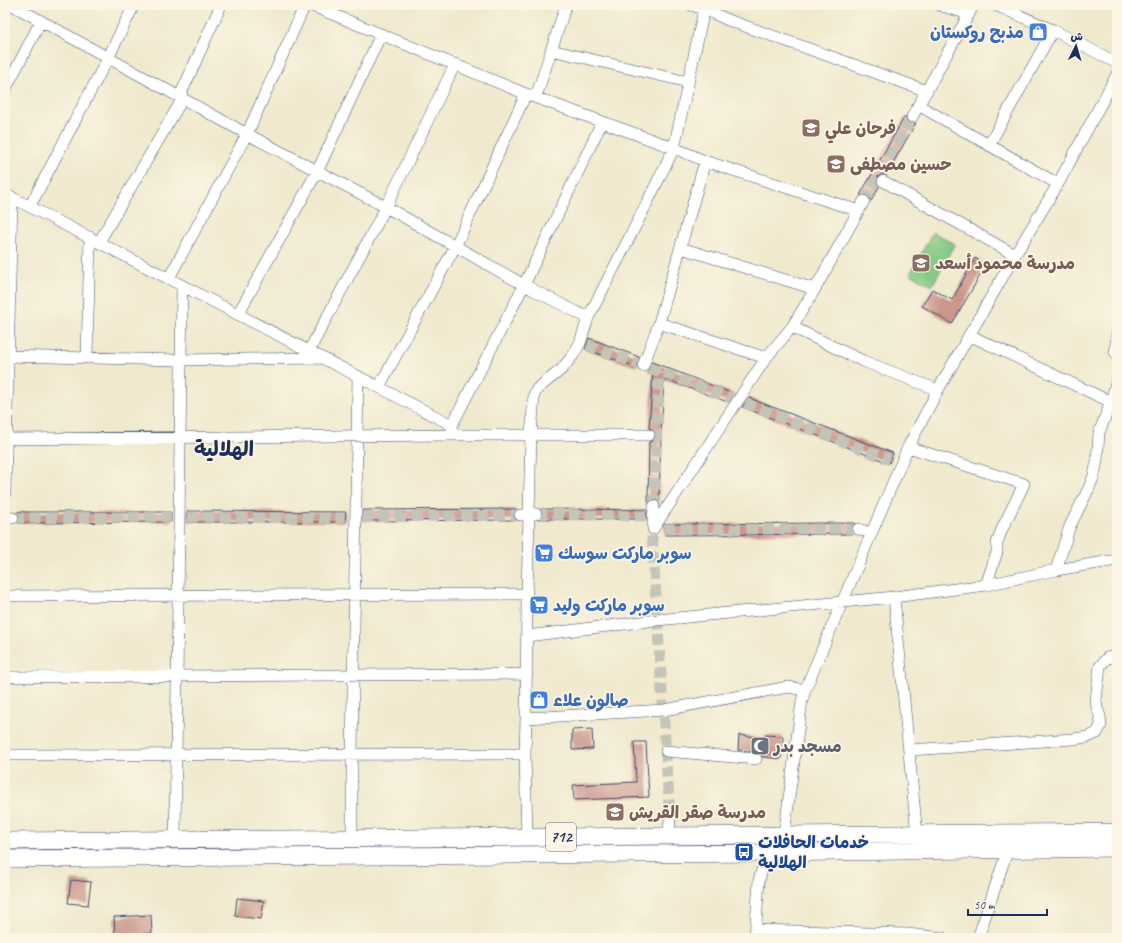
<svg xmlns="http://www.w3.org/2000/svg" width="1122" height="943" viewBox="0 0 1122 943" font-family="Caveat,'Playpen Sans Arabic',sans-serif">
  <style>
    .green { fill: #83c882; stroke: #4f7c70 }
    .building { fill: #cb978c }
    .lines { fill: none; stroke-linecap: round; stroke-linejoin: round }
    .street-tunnel { stroke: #c5c4b8; stroke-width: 11; stroke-dasharray: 11 5.5; stroke-linecap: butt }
    .street-casing { stroke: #3b4b6f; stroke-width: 12 }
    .primary-casing { stroke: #3b4b6f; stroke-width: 18 }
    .street { stroke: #fff; stroke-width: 11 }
    .primary { stroke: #fff; stroke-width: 17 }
    .labels { text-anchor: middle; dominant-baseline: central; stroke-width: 3.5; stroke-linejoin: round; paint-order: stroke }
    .shield { fill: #fcf5e5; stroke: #5e6a86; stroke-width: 1 }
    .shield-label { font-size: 16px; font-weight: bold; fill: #1b2f5e }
    .shop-label { font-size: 17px; font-weight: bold; fill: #366cbe; stroke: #fcf5e5; text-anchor: start }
    .education-label { font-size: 17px; font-weight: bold; fill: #785e54; stroke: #fcf5e5; text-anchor: start }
    .worship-label { font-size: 17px; font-weight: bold; fill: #5b616d; stroke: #fcf5e5; text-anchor: start }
    .transit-label { font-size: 17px; font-weight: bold; fill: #164399; stroke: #fcf5e5; text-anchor: start }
    .district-label { font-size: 21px; font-weight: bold; fill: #1b2f5e; stroke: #fcf5e5 }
  </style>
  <rect width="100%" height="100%" fill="#fcf5e5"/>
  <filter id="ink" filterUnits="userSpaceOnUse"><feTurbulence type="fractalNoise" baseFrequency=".025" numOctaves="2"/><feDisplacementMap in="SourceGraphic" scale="8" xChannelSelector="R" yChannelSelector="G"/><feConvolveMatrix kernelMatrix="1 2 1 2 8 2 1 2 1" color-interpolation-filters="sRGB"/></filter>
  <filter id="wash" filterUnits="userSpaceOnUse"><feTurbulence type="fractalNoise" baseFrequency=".012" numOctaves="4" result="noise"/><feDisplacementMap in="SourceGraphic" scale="16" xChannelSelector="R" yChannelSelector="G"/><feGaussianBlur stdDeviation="0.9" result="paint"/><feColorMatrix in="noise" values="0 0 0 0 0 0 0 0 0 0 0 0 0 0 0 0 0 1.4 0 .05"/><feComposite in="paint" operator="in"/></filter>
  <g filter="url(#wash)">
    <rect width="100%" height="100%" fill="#f0e9ce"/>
    <!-- green -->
    <path class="green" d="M933 232 955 244 932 286 910 274Z"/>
    <g id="blocks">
      <!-- building -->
      <path class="building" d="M905 116 906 120 908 123 913 124 916 123 886 175 883 174 877 177 876 181 879 187 871 201 870 197 867 195H860Z
        M975 258 986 265 952 324 922 306 932 289 952 300Z
        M589 338 639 357 636 367 585 349Z
        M652 362 734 394 728 402 664 379 661 435 659 502 654 499 648 502 649 442 653 441 656 435 655 431 649 428 653 373 648 371Z
        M749 398 893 453 889 463 742 407Z
        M516 509 513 515 516 520 363 521V510Z
        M541 509 646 510V519H541L543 514Z
        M187 511 346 512 345 522H187Z
        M17 512H171V522L18 523 20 518Z
        M855 523 851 527 853 534 665 535 664 524Z
        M592 729 593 749 572 750V730Z
        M739 735 765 738V735L783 736 781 759 763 757 760 754 757 752 738 750Z
        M634 742H646L649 797 574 800 573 785 636 782Z
        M71 880 91 882 88 905 68 903Z
        M237 898 264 901 261 919 235 916Z
        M151 915 152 933 115 935 114 917Z"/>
    </g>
  </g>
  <g filter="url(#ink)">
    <use href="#blocks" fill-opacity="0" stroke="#3b4b6f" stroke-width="1"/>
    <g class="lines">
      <!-- street-tunnel -->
      <path class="street-tunnel" d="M864 201 912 117
        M587 345 734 399
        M745 403 890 460
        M654 506 659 371
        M536 514 646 516
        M187 517 345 518
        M362 517 520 515
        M13 518 171 517
        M664 529H858
        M652 536 670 818"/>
      <defs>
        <path id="street" d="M12 5 247 134 386 207 524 285 588 318
          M310 5 526 94 674 148 705 161 859 211
          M691 5 704 9 728 20 927 91
          M939 5 969 14
          M995 5 1053 30 1117 63
          M551 50 688 82
          M5 90 41 21
          M180 96 221 5
          M536 97 566 5
          M918 105 1058 184
          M912 117 969 14 973 5
          M989 145 1053 30
          M883 181 1015 255
          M5 194 452 425
          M30 206 108 58 134 5
          M99 242 183 98
          M681 248 815 289
          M169 278 247 134 305 5
          M238 314 318 170 381 34
          M659 323 766 358
          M792 327 863 361 938 390
          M1117 334 1115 352 1117 355
          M969 335 1111 402
          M309 351 386 207 455 64
          M5 356 180 360 321 358
          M87 358 90 237
          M643 366 659 323 705 161
          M379 387 455 247 526 94
          M452 432V425L524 285 602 122
          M6 439 452 435H649
          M908 447 1024 484 1002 529 997 543V552L986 585
          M5 493 12 197
          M520 515 536 514
          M5 518H13
          M653 527 654 506
          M653 529 766 358 792 327 815 289 864 201
          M858 529 871 533
          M1056 570 1070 526 1089 488 1094 475 1097 461 1099 433 1111 402 1117 379
          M5 596 527 594
          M894 597 917 835
          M527 636 657 620 894 597 986 585 1056 570 1117 560
          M5 677 527 674
          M526 718 664 710 788 687 805 690
          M910 750 1073 739 1088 737 1097 733 1101 725 1100 716 1097 708 1096 700 1100 666 1107 658 1117 656
          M666 751 756 759
          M5 755 525 754
          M669 835 670 818
          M784 835 802 701 805 690 908 447 938 390 1015 255 1058 184 1117 74
          M352 838V754L358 376
          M527 838 525 754 526 718 527 594 531 435 534 395 537 389 562 369 574 354 580 343 588 318 640 217 674 148 705 5
          M175 839 182 285
          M756 930 907 934 943 938
          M755 938 759 880 767 853V848
          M978 938 1008 849"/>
        <path id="primary" d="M5 841C376 836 746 838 1117 832
          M5 859 767 853 1117 848"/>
      </defs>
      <!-- street casing -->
      <use href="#street" class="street-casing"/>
      <!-- primary casing -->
      <use href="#primary" class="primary-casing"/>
      <!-- street -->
      <use href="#street" class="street"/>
      <!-- primary -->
      <use href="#primary" class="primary"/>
    </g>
  </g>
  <!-- icons -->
  <defs>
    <symbol id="shop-square" viewBox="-11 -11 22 22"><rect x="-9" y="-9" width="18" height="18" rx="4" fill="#3f7fe0" stroke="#fcf5e5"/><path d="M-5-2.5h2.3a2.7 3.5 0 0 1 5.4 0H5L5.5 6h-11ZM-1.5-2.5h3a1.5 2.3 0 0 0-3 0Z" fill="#fff"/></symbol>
    <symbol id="school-square" viewBox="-11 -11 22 22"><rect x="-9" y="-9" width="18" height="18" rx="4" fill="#8d6e63" stroke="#fcf5e5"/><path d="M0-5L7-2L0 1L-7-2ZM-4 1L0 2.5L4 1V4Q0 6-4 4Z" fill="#fff"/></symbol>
    <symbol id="supermarket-square" viewBox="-11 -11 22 22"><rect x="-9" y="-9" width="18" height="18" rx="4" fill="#3f7fe0" stroke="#fcf5e5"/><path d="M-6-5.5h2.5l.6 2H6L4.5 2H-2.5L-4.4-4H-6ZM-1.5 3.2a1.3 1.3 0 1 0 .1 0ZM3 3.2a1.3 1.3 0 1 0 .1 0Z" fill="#fff"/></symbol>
    <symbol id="mosque-square" viewBox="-11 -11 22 22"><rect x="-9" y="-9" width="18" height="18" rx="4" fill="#6b7280" stroke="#fcf5e5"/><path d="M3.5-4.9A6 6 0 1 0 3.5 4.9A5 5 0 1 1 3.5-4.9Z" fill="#fff"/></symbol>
    <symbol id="bus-square" viewBox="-11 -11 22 22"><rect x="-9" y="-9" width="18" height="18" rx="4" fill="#1a4fb4" stroke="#fcf5e5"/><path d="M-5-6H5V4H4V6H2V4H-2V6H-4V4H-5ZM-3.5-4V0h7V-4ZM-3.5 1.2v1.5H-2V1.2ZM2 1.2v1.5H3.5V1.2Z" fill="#fff"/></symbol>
  </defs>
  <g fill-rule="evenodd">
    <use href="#shop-square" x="1027" y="21" width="22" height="22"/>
    <use href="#school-square" x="800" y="117" width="22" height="22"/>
    <use href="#school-square" x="825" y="153" width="22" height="22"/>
    <use href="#school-square" x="910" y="252" width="22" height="22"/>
    <use href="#supermarket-square" x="533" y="542" width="22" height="22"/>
    <use href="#supermarket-square" x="528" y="594" width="22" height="22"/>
    <use href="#shop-square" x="528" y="689" width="22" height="22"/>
    <use href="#mosque-square" x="749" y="735" width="22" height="22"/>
    <use href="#school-square" x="604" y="801" width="22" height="22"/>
    <use href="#bus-square" x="733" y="841" width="22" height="22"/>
  </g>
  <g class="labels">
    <!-- shield labels -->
    <rect class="shield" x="546" y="823" width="30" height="28" rx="3"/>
    <g class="shield-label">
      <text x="561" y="837">712</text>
    </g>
    <!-- shop labels -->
    <g class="shop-label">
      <text x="1024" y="32" text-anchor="end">مذبح روكستان</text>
      <text x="558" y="553">سوبر ماركت سوسك</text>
      <text x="553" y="605">سوبر ماركت وليد</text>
      <text x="553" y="700">صالون علاء</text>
    </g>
    <!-- education labels -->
    <g class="education-label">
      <text x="825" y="128">فرحان علي</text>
      <text x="850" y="164">حسين مصطفى</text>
      <text x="935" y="263">مدرسة محمود أسعد</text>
      <text x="629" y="812">مدرسة صقر القريش</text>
    </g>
    <!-- worship labels -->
    <g class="worship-label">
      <text x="774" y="746">مسجد بدر</text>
    </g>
    <!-- transit labels -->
    <g class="transit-label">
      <text x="758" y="842">خدمات الحافلات<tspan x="758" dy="20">الهلالية</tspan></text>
    </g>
    <!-- district labels -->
    <g class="district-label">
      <text x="224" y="449">الهلالية</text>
    </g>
  </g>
  <!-- margin -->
  <rect width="1122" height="943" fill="none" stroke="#fcf5e5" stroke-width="20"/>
  <!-- north arrow -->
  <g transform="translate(1076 46) rotate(5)" stroke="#fcf5e5" stroke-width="3" paint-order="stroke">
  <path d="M0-3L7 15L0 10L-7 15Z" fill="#1b2f5e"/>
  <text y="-6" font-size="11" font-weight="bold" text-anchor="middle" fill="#1b2f5e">ش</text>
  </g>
  <!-- scale -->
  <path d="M968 909v6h79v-6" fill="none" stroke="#1b2f5e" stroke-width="2"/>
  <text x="974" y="909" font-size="12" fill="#1b2f5e" stroke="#fcf5e5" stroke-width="3" paint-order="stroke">50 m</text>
</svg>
